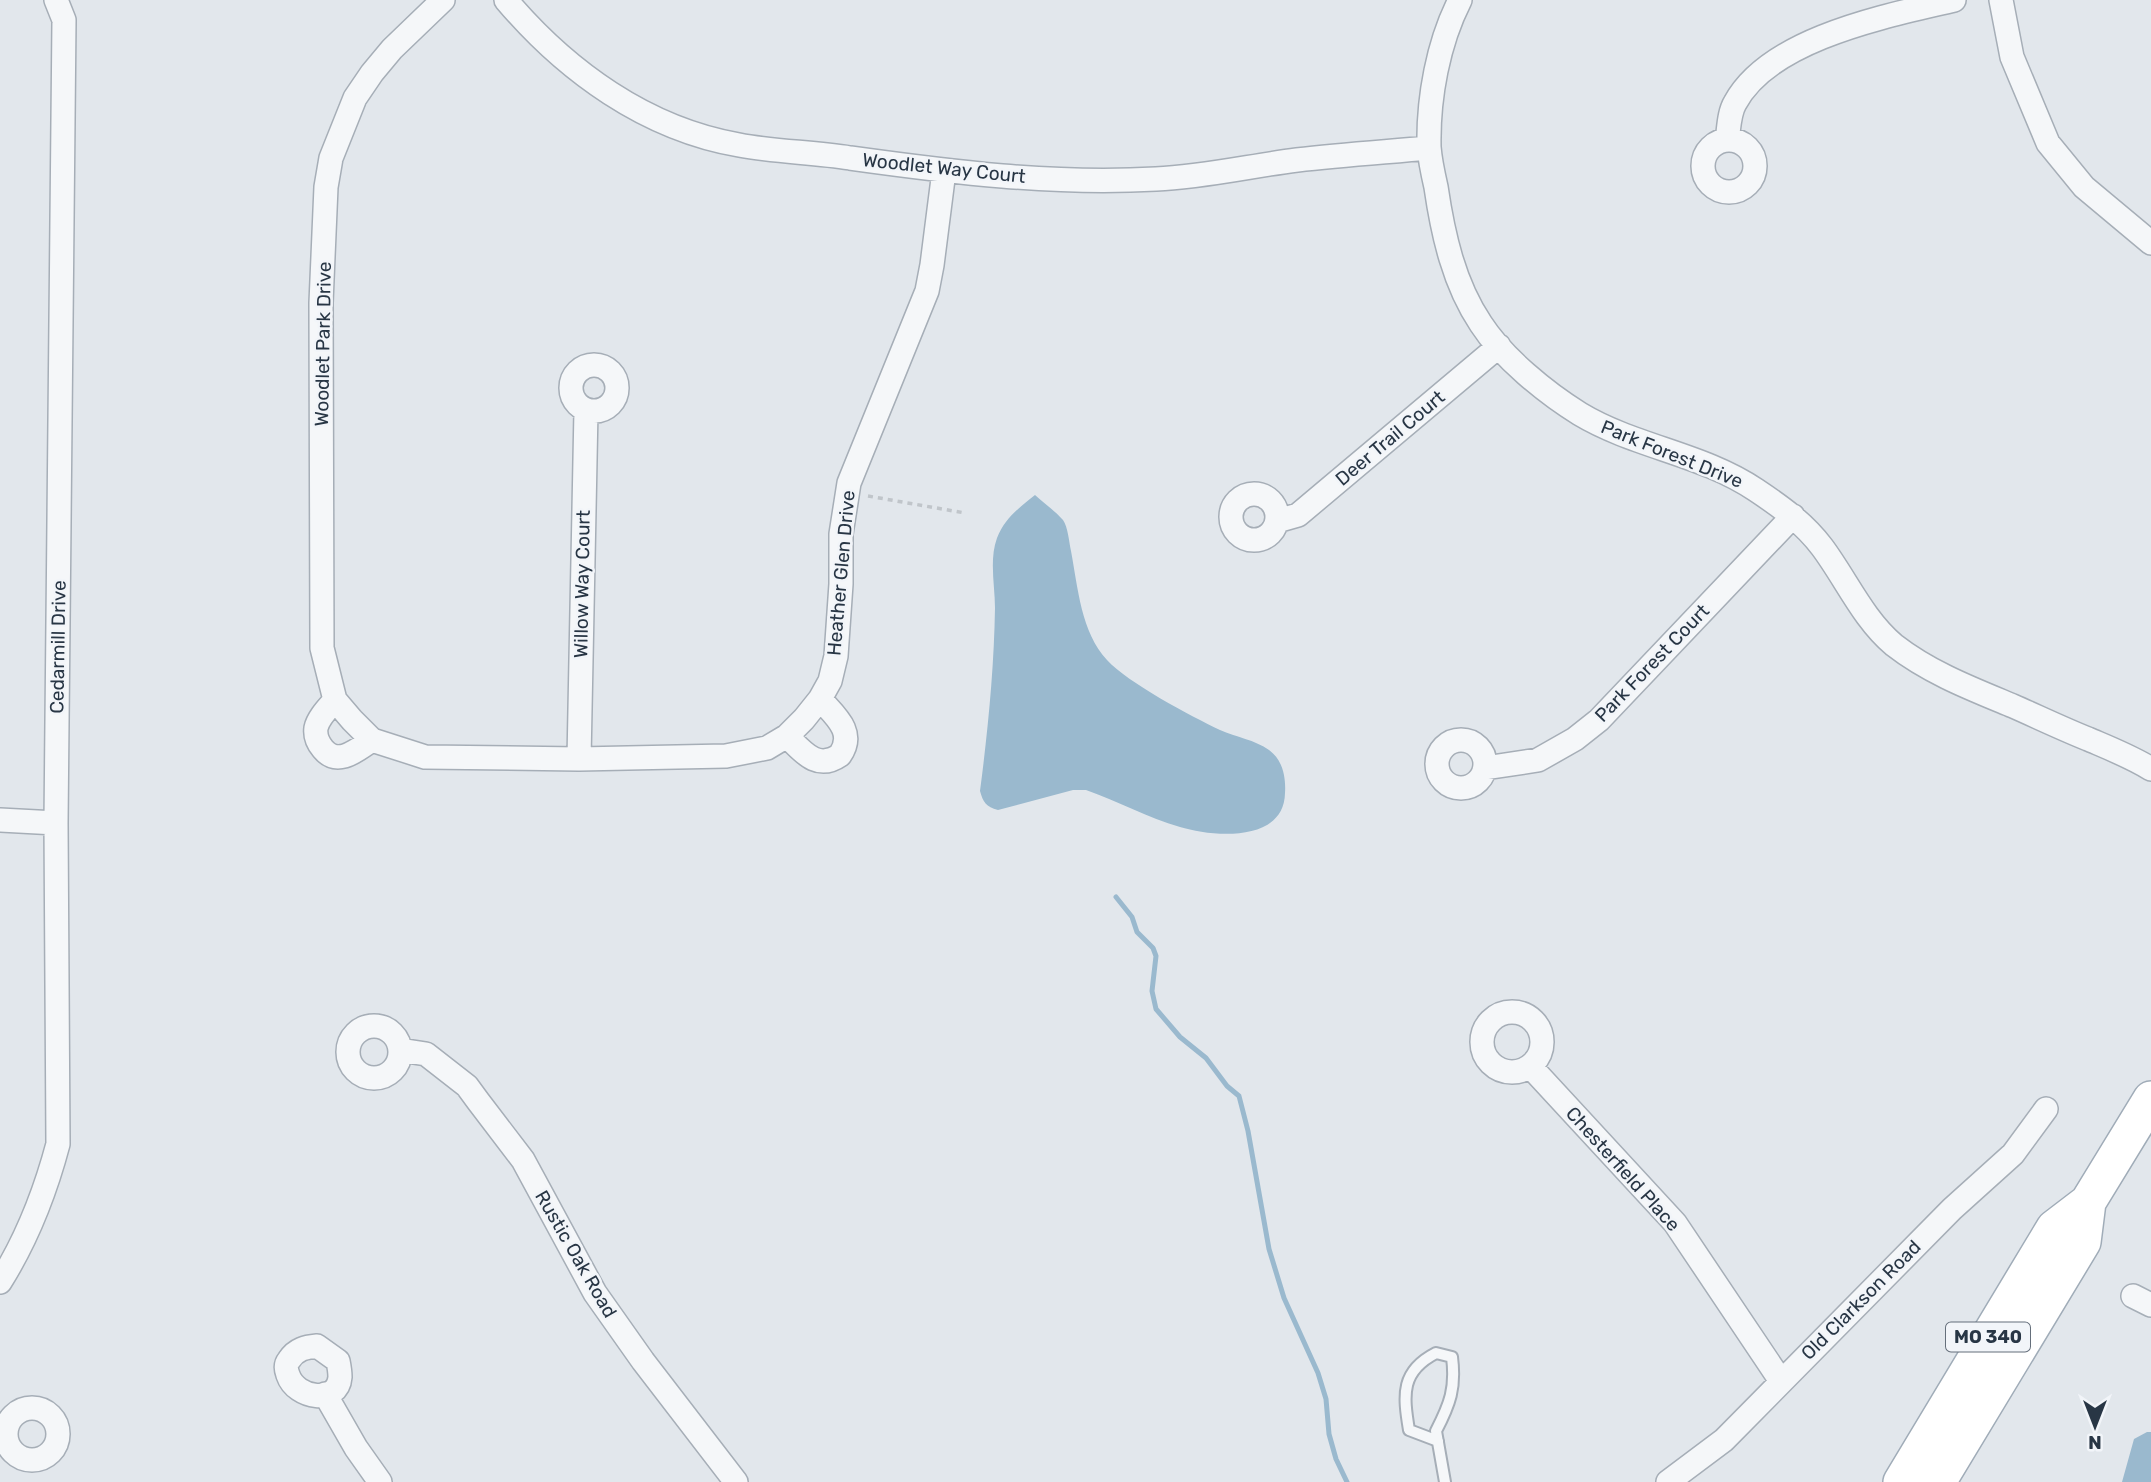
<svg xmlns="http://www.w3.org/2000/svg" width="2151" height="1482" viewBox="0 0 2151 1482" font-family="Rubik,sans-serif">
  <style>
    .water { fill: #9ab9ce }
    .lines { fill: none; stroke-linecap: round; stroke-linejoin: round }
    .stream { stroke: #9ab9ce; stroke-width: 5 }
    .service-casing { stroke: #a6aeb7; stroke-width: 14 }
    .minor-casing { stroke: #a6aeb7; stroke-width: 26 }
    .primary-casing { stroke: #a0acb8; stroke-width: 38 }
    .path { stroke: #c0c5ca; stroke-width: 3.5; stroke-dasharray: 5 5; stroke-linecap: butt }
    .service { stroke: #f5f7f9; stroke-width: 10 }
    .minor { stroke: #f5f7f9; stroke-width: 23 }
    .primary { stroke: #fff; stroke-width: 35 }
    .labels { text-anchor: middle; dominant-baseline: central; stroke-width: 5; stroke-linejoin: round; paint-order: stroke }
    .shield { fill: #f2f5f9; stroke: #656f7b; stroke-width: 2 }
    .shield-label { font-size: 18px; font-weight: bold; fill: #283645 }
    .street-label { font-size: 19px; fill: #283645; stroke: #f2f5f9 }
  </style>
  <rect width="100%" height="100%" fill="#e2e7ec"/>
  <!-- water -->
  <path class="water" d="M1035 495C1044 503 1055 511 1063 520 1068 527 1069 542 1071 551 1078 588 1081 632 1107 660 1128 683 1191 716 1220 730 1236 737 1255 740 1269 750 1283 760 1286 778 1285 793 1284 843 1213 837 1180 827 1148 818 1118 801 1086 790H1073L998 810C986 807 983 802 980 791 988 730 994 669 995 608 995 586 989 560 997 538 1005 518 1019 508 1035 495Z
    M2147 1432H2151V1482H2122L2134 1439Z"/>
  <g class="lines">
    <!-- stream -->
    <path class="stream" d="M1116 897 1132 917 1137 932 1153 948 1156 956 1152 991 1156 1009 1180 1037 1206 1058 1227 1086 1239 1096 1248 1131 1269 1249 1284 1298 1318 1373 1326 1399 1329 1434 1336 1459 1347 1482"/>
    <defs>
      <path id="service" d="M1438 1441 1409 1430C1403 1394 1401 1371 1436 1353L1452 1357C1456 1388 1450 1404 1436 1431L1445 1482"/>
      <path id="minor" d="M443 0 392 49 372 73 355 98 331 158 326 187 321 303 322 648 335 700 352 720 372 740 425 757 579 759 726 756 767 748 787 736 804 719 820 699 830 681 836 656 841 584V534L849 483 927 291 932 265 944 171
        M506 0C566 71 646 129 739 145 775 152 813 152 850 158 951 172 1053 185 1156 179 1204 177 1250 166 1297 160 1341 155 1385 152 1429 148
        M1460 0C1438 43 1428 98 1429 147 1430 160 1433 174 1436 187 1443 235 1454 284 1481 324 1503 358 1546 393 1580 414 1635 447 1703 454 1756 490 1780 506 1804 523 1822 547 1846 579 1863 619 1894 645 1930 673 1972 689 2013 706 2038 717 2063 729 2088 739 2109 748 2132 757 2151 769
        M2001 0 2012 57 2048 143 2084 187 2151 243
        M1703 166a26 26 0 1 1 52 0a26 26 0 1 1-52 0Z
        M1727 140C1729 128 1729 113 1735 103 1770 38 1887 16 1954 0
        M571 388a23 23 0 1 1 46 0a23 23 0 1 1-46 0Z
        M1231 517a23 23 0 1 1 46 0a23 23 0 1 1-46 0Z
        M1277 521 1298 515 1499 346
        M335 700C329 707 318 718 316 728 315 735 318 743 323 749 338 767 357 750 372 740
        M787 736C803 752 817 771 840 755 856 732 835 716 820 699
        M1437 764a24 24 0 1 1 48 0a24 24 0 1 1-48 0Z
        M579 759 586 410
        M1485 768 1538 760 1575 739 1599 720 1793 516
        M0 820 56 823
        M1482 1042a30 30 0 1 1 60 0a30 30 0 1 1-60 0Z
        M348 1052a26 26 0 1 1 52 0a26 26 0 1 1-52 0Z
        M400 1050 426 1054 467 1086 478 1101 523 1160 595 1293 643 1361 736 1482
        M1530 1066 1675 1223 1781 1381
        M0 1282C27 1239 45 1193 58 1144L56 823 64 20 56 0
        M2133 1296 2151 1305
        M317 1346 338 1361C339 1366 340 1372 340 1377 338 1405 296 1399 288 1375 286 1369 285 1365 289 1360 296 1349 306 1347 317 1346Z
        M325 1394 356 1448 380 1482
        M6 1434a26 26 0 1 1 52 0a26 26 0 1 1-52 0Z
        M1668 1482 1724 1440 1952 1209 2013 1154 2046 1109"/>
      <path id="primary" d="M1901 1482 2054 1228 2088 1202 2151 1099
        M1938 1482 2083 1242 2088 1202"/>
    </defs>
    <!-- service casing -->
    <use href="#service" class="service-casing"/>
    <!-- minor casing -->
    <use href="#minor" class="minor-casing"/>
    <!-- primary casing -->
    <use href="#primary" class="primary-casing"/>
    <!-- path -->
    <path class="path" d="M868 496 965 513"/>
    <!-- service -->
    <use href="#service" class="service"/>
    <!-- minor -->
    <use href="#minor" class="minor"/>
    <!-- primary -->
    <use href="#primary" class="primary"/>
  </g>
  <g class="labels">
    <!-- shield labels -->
    <rect class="shield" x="1946" y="1322.5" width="84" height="29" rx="5"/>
    <g class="shield-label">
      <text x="1988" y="1337">MO 340</text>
    </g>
    <!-- street labels -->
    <g class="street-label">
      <text transform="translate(944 168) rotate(6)">Woodlet Way Court</text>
      <text transform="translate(323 344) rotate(-89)">Woodlet Park Drive</text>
      <text transform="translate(1390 438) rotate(-40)">Deer Trail Court</text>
      <text transform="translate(1672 454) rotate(22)">Park Forest Drive</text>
      <text transform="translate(841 573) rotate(-85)">Heather Glen Drive</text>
      <text transform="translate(582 584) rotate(-89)">Willow Way Court</text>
      <text transform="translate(58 647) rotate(-89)">Cedarmill Drive</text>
      <text transform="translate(1652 663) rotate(-46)">Park Forest Court</text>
      <text transform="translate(1623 1169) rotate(48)">Chesterfield Place</text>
      <text transform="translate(576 1254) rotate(60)">Rustic Oak Road</text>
      <text transform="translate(1861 1300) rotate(-45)">Old Clarkson Road</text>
    </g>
  </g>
  <!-- north arrow -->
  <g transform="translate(2095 1426) rotate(180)" stroke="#f2f5f9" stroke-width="5" paint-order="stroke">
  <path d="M0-5L12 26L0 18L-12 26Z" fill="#283645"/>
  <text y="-10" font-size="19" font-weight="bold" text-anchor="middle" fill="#283645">N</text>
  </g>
</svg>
